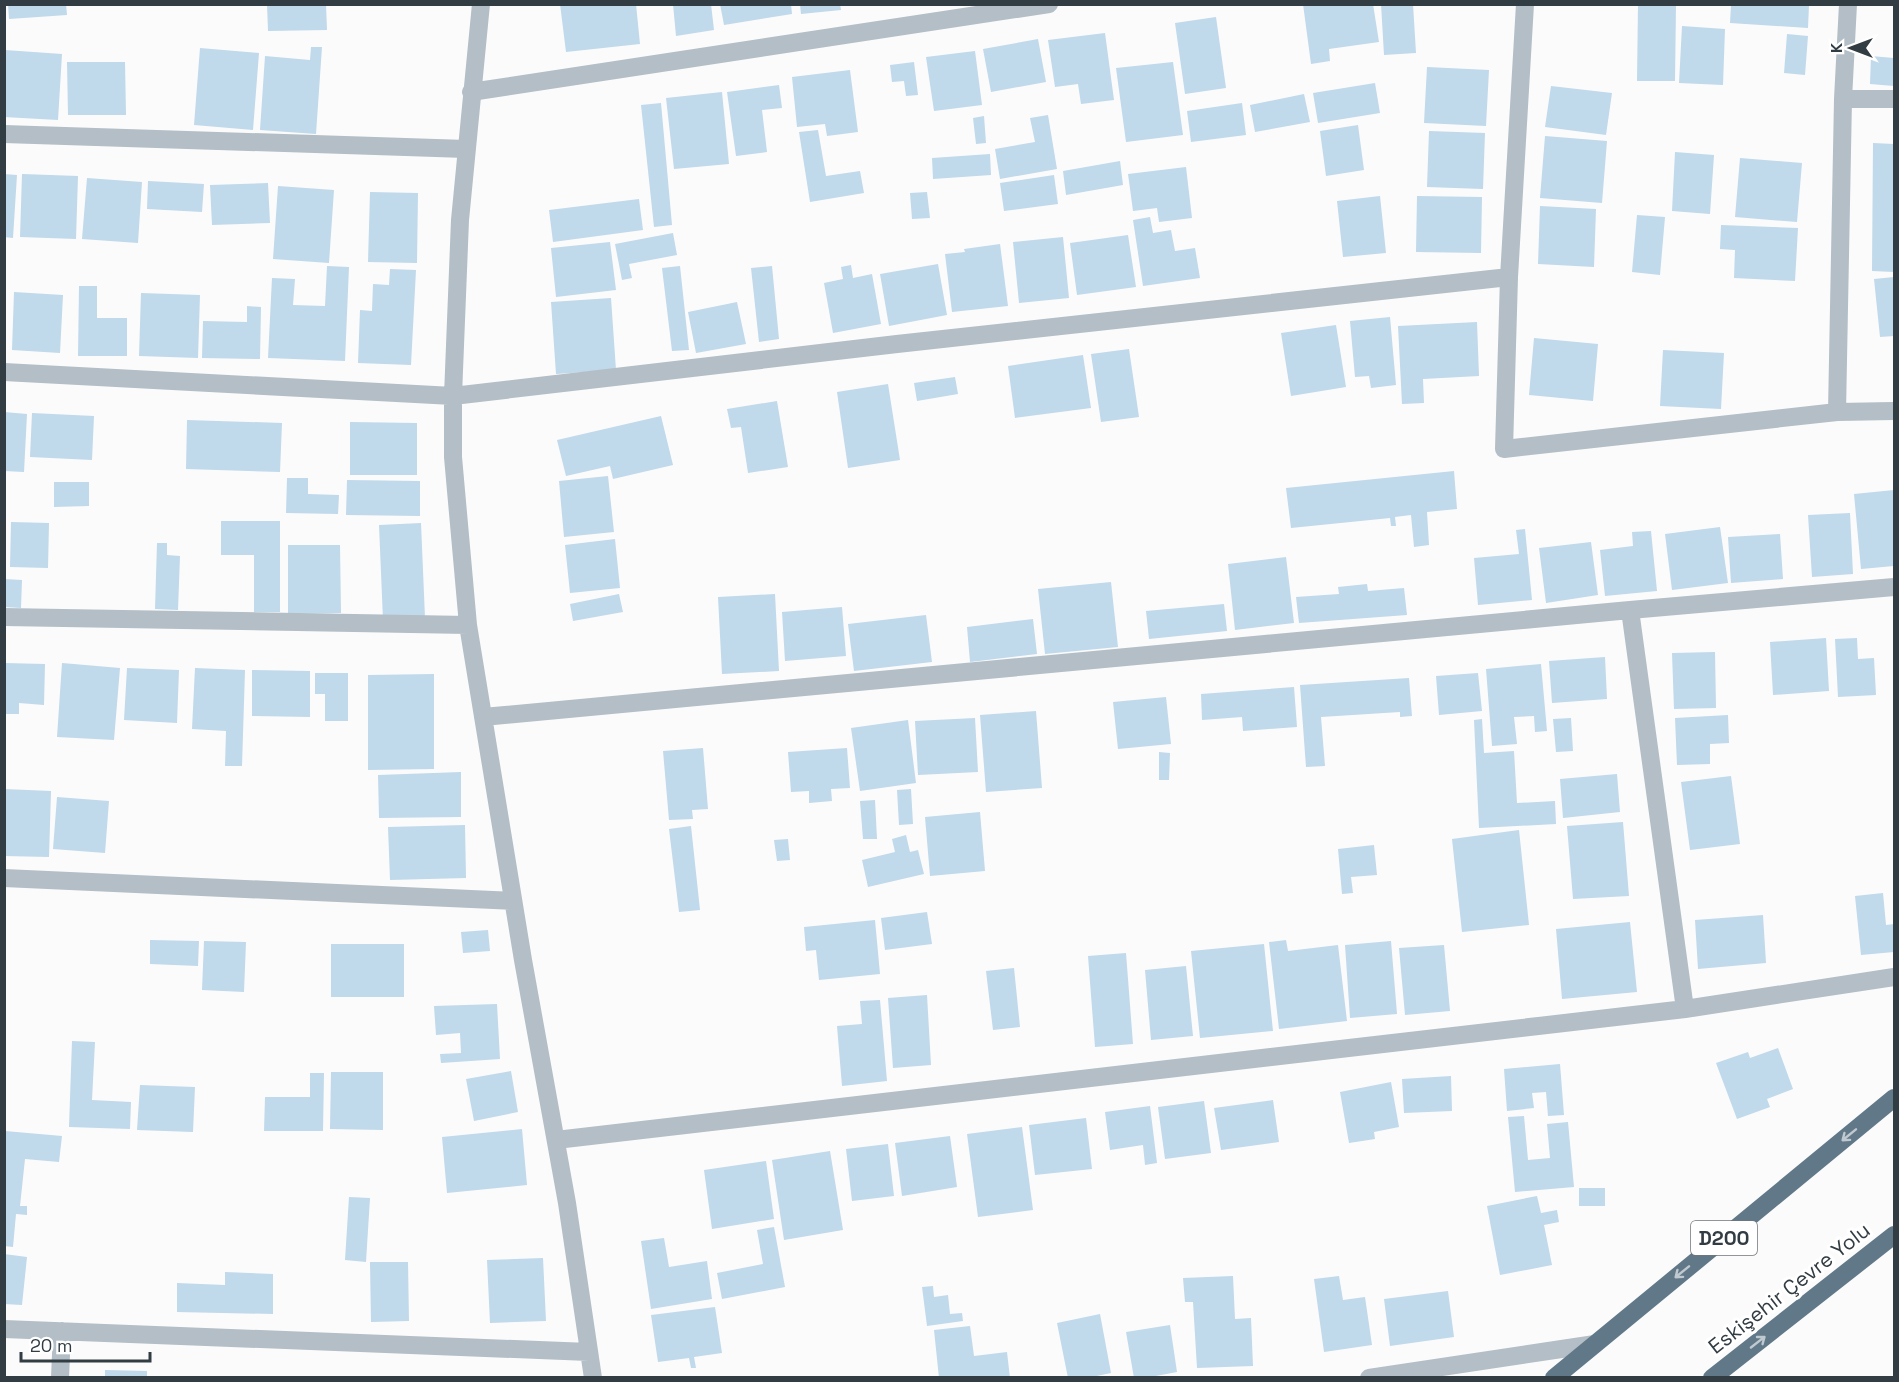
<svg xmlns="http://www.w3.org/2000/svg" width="1899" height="1382" viewBox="0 0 1899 1382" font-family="'Space Grotesk',sans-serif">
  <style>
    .building { fill: #c0d9eb }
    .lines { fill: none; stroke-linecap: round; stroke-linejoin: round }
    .minor { stroke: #b3bec6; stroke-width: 18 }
    .highway { stroke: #617888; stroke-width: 18 }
    .oneway { stroke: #c0c9cf }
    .labels { text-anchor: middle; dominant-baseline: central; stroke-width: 6; stroke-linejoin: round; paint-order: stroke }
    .shield { fill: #fff; stroke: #70767b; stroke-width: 1.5 }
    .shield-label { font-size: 20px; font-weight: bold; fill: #323c43 }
    .street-label { font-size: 21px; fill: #323c43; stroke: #fff }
  </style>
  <rect width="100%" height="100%" fill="#fbfbfb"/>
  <!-- building -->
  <path class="building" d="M8 4H66L67 15 9 19Z
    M267 4H326L327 30 268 31Z
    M560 4H636L640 44 566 52Z
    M673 4H711L714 30 676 36Z
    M720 4H791L792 14 724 25Z
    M800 4H840L841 10 801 14Z
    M1303 4H1373L1379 42 1329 49 1330 61 1311 64Z
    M1381 4H1413L1416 53 1384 55Z
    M1638 4H1676L1675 81H1637Z
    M1731 5H1809L1808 28 1730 23Z
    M1216 17 1226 88 1185 94 1175 23Z
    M1682 26 1725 29 1723 85 1679 83Z
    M1105 33 1114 100 1081 104 1078 84 1055 87 1048 40Z
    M1787 34 1808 36 1805 75 1784 73Z
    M1038 39 1046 82 991 92 983 49Z
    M311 47H322L316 134 260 130 265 56 310 60Z
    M200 48 259 53 253 130 194 125Z
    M5 50 62 54 58 120 4 117Z
    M975 51 982 105 934 111 926 57Z
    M1871 56 1894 58V86L1870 84Z
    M67 62H125L126 115H68Z
    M914 62 918 95 906 96 904 81 892 82 890 65Z
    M1173 62 1183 135 1126 142 1116 68Z
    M1427 67 1489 70 1486 126 1424 123Z
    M850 70 858 132 827 136 825 124 797 127 792 77Z
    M1375 83 1380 113 1318 123 1313 93Z
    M779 85 782 108 762 110 767 152 736 156 727 92Z
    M1551 86 1612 93 1606 135 1545 127Z
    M722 92 729 164 674 169 666 98Z
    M1304 94 1310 122 1255 132 1250 105Z
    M661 103 672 225 654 227 641 105Z
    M1242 103 1246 135 1191 142 1187 111Z
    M1048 115 1057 169 1000 179 995 149 1035 142 1030 118Z
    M984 116 986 143 976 144 973 118Z
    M1358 125 1364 170 1326 176 1320 131Z
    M818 130 826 176 860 171 864 193 810 202 799 132Z
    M1429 131 1485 133 1483 189 1427 187Z
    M1545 136 1607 141 1602 203 1540 198Z
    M1873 143 1894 144V272L1872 271Z
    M1675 152 1714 155 1710 214 1672 211Z
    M990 154 991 175 933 179 932 158Z
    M1740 158 1802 163 1797 222 1735 217Z
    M1120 161 1123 185 1066 195 1063 171Z
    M1186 167 1192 218 1159 222 1157 208 1133 211 1128 174Z
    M4 174 17 175 13 238 4 237Z
    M22 174 78 176 76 239 20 237Z
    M1054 175 1058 204 1004 211 1000 183Z
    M87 178 142 182 138 243 82 239Z
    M148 181 204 184 202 212 147 209Z
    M268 183 270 223 212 225 210 185Z
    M278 186 334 190 329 263 273 259Z
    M370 192 418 193 417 263 368 262Z
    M927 192 930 218 912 219 910 193Z
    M1380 196 1386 253 1343 257 1337 201Z
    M1417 196 1482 197 1481 253 1416 252Z
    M639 199 643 230 553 242 549 210Z
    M1540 206 1596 209 1594 267 1538 264Z
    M1637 215 1665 217 1660 275 1632 272Z
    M1150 217 1153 233 1171 230 1175 251 1195 248 1200 278 1143 286 1133 220Z
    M1721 225 1798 228 1795 281 1734 278 1735 250 1720 249Z
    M673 233 677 255 629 264 632 278 622 280 615 244Z
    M1128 235 1136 287 1077 295 1070 243Z
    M1063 237 1069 298 1019 303 1013 242Z
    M610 242 616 290 556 297 551 248Z
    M1000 244 1008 306 952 312 945 254 965 252 964 249Z
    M938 264 947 315 889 326 880 274Z
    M851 265 853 278 872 274 881 324 833 333 824 283 843 279 841 267Z
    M327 266 349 267 345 361 268 358 272 278 295 279 293 305 325 306Z
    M680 266 689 350 672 351 662 268Z
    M772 266 779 339 759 342 751 268Z
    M390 269 416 270 411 365 358 363 360 310 372 311 373 284 389 285Z
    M1894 277V336L1880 337 1874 279Z
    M79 286H97V318H127V356H78Z
    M14 292 63 295 60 353 12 350Z
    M141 293 200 295 198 358 139 356Z
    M611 298 616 370 556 374 551 302Z
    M737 302 746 344 696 353 688 312Z
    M247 306 261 307 260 359 202 358 203 321 247 322Z
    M1390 317 1396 385 1371 388 1369 376 1355 377 1350 321Z
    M1477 322 1479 376 1423 379 1424 403 1402 404 1398 326Z
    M1336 325 1346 387 1291 396 1281 333Z
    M1534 338 1598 344 1593 401 1529 395Z
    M1129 349 1139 417 1101 422 1091 354Z
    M1663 350 1724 353 1721 409 1660 406Z
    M1083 355 1091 408 1015 418 1008 366Z
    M955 377 958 394 917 401 914 383Z
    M888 384 900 460 848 468 837 392Z
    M777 401 788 467 748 473 741 427 731 428 727 409Z
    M4 412 27 414 24 472 4 471Z
    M32 413 94 416 92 460 30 457Z
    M661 416 673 465 613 479 610 466 566 476 557 440Z
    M187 420 282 423 280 472 186 469Z
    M350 422 417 423V475H350Z
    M1454 471 1457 509 1427 512 1429 545 1414 547 1411 515 1395 517 1396 526H1391L1390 518 1291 528 1286 488Z
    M608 476 614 532 564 537 559 481Z
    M287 478H308V494L339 495 338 514 286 513Z
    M347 480 420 481V516L346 515Z
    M54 482H89V506L54 507Z
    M1894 490V566L1861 569 1854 494Z
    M1850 513 1853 574 1812 577 1808 515Z
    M221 521H280V612H254V555H221Z
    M11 522 49 523 48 568 10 567Z
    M421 523 425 618 383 620 379 525Z
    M1720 527 1728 583 1672 590 1665 534Z
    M1525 529 1532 600 1478 605 1474 558 1519 554 1516 530Z
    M1651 531 1657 591 1605 596 1600 550 1633 546 1632 532Z
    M1780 534 1783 579 1731 583 1728 537Z
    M615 539 620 588 570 593 565 545Z
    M1591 542 1598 595 1546 603 1539 548Z
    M157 543H167V555L180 556 178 610 155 609Z
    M288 545H340L341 613 288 614Z
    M1286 557 1294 623 1235 630 1228 564Z
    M4 579 22 580 21 608 4 607Z
    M1111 582 1118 647 1045 654 1038 589Z
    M1367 584 1368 591 1404 588 1407 615 1299 623 1296 597 1339 594 1338 587Z
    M619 594 623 612 573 621 570 604Z
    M775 594 779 671 722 674 718 597Z
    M1224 604 1227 631 1149 639 1146 611Z
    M842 607 846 656 785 661 782 612Z
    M926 615 932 662 854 671 848 624Z
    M1033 619 1037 654 970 662 967 627Z
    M1826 638 1829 691 1773 695 1770 642Z
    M1857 638 1858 659 1874 658 1876 695 1838 697 1835 639Z
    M1715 652 1716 708 1674 709 1672 653Z
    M1605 657 1607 699 1552 703 1549 661Z
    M4 663 45 664 44 705 19 703V714H4Z
    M62 663 120 668 114 740 57 737Z
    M1541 664 1547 731 1535 732 1534 716 1514 717 1517 744 1492 746 1486 669Z
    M127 668 179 670 177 723 124 720Z
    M195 668 245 670 242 766H225L226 731 192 729Z
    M252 670 310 671V717L252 716Z
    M315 673H348V721H325V694H315Z
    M1478 673 1482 711 1439 715 1436 676Z
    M434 674V769L368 770V675Z
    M1409 678 1412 716 1400 717V712L1321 717 1325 766 1306 767 1300 685Z
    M1294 687 1297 727 1243 731 1242 717 1202 720 1201 694Z
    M1166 697 1171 744 1118 749 1113 702Z
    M1036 711 1042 788 986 792 980 715Z
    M1728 715 1729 743 1710 744V764L1677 765 1675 718Z
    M975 718 978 772 918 775 915 721Z
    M1571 718 1573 751 1556 752 1553 719Z
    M1482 719 1484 753 1514 751 1517 803 1555 801 1556 824 1479 828 1474 720Z
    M908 720 916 783 860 791 851 728Z
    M703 748 708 809 692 810 693 819 669 820 663 751Z
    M847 748 850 788 831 789 832 801 809 803V791L791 792 788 752Z
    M1159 752 1170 753 1169 780H1159Z
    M461 772V817L379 818 378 775Z
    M1617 774 1620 812 1563 818 1560 779Z
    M1731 776 1740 844 1690 850 1681 782Z
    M4 789 51 791 49 857 4 856Z
    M911 789 913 824 899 825 897 790Z
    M57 797 109 801 105 853 53 849Z
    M875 800 877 839H863L860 801Z
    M980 812 985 871 930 876 925 817Z
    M1623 822 1629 896 1573 899 1567 826Z
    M465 825 466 878 390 880 388 827Z
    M691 826 700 910 679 912 669 829Z
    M1519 830 1529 925 1462 932 1452 839Z
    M906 835 910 852 918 850 924 874 868 887 862 860 895 852 892 839Z
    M788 839 790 860 777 861 774 840Z
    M1374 845 1377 875 1351 877 1353 893 1342 894 1338 849Z
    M1883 893 1886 925 1894 924V952L1861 955 1855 896Z
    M927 912 932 944 885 950 881 918Z
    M1763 915 1766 963 1698 969 1695 920Z
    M875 920 880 974 819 980 816 950 806 951 804 927Z
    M1630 922 1637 992 1562 999 1556 929Z
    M488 930 490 951 463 953 461 932Z
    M150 940 199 941 198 966 150 964Z
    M1286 940 1288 951 1338 945 1347 1021 1279 1029 1269 942Z
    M204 941 246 942 244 992 202 990Z
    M1391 941 1397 1014 1350 1018 1345 945Z
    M331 944H404V997H331Z
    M1264 944 1273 1031 1200 1038 1191 951Z
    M1444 945 1450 1011 1405 1015 1399 948Z
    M1126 953 1133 1044 1095 1047 1088 956Z
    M1186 966 1193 1036 1151 1040 1145 970Z
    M1014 968 1020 1027 993 1030 986 971Z
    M927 995 931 1065 893 1068 888 998Z
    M880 1000 887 1081 842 1086 837 1026 862 1024 860 1001Z
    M497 1004 500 1059 441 1063 440 1054 461 1053 460 1033 436 1035 434 1006Z
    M72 1041 95 1042 92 1100 131 1102 130 1129 69 1127Z
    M1778 1048 1793 1089 1767 1099 1770 1107 1737 1119 1716 1063 1748 1052 1750 1058Z
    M1560 1064 1564 1115 1548 1116 1546 1092 1532 1093 1534 1108 1507 1111 1504 1069Z
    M511 1071 518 1112 474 1121 466 1079Z
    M331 1072H383V1130L330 1129Z
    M310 1073H324L323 1131H264L265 1097H310Z
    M1451 1076 1452 1111 1404 1113 1402 1079Z
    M1391 1082 1399 1127 1374 1132 1375 1139 1349 1143 1340 1092Z
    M140 1085 195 1087 193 1132 137 1130Z
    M1273 1100 1279 1142 1221 1150 1214 1108Z
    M1204 1101 1211 1153 1165 1159 1158 1107Z
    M1150 1106 1157 1163 1145 1165 1143 1145 1110 1150 1105 1112Z
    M1524 1116 1528 1160 1550 1158 1547 1124 1568 1122 1574 1187 1515 1192 1508 1117Z
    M1086 1118 1092 1169 1035 1175 1029 1125Z
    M1022 1127 1033 1210 978 1217 967 1134Z
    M522 1129 527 1185 447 1193 442 1137Z
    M5 1131 62 1136 59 1162 25 1159 20 1206H27V1215L16 1214 13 1247 4 1246Z
    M950 1136 957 1187 902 1196 895 1143Z
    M888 1144 894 1196 852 1201 846 1149Z
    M830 1151 843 1230 784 1240 772 1160Z
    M766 1161 774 1219 712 1229 704 1170Z
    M1579 1188H1605V1206H1579Z
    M1537 1196 1541 1213 1557 1210 1559 1222 1544 1225 1552 1265 1500 1275 1487 1206Z
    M349 1197 370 1198 366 1262 345 1260Z
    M774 1227 785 1287 722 1299 717 1273 763 1264 757 1230Z
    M664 1238 669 1267 707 1261 712 1299 651 1309 641 1241Z
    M4 1254 27 1257 22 1305 4 1304Z
    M543 1258 546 1321 490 1323 487 1260Z
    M370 1262H408L409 1321 371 1322Z
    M225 1272 273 1274V1314L177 1312V1283L225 1285Z
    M1233 1276 1235 1319 1251 1318 1253 1366 1197 1368 1193 1302H1185L1183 1278Z
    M1339 1276 1343 1300 1365 1297 1372 1345 1324 1352 1314 1279Z
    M933 1286 934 1297 948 1295 950 1314 962 1313 963 1321 927 1326 922 1287Z
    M1448 1291 1454 1337 1390 1346 1384 1299Z
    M715 1307 722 1353 694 1357 696 1368H691L689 1358 658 1362 651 1315Z
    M1100 1314 1111 1373 1087 1378H1068L1057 1323Z
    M1170 1325 1177 1372 1145 1378H1134L1126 1332Z
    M970 1326 974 1356 1007 1352 1010 1378H939L934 1330Z
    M105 1370 147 1371V1378H105Z"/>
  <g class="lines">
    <!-- minor -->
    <path class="minor" d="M481 4 460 220 453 396V457L468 625 523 960 567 1203 593 1378
      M1525 4 1509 277 1504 449 1837 412 1894 411
      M471 92 1049 4
      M1843 99H1894
      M4 134 466 149
      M4 372 453 396 897 344 1509 277
      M1837 412 1843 99 1848 4
      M1630 610 1894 587
      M4 617 468 625
      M483 717 1630 610 1685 1009
      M4 878 513 901
      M556 1140 1685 1009 1894 977
      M4 1329 589 1352
      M60 1378 62 1331
      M1369 1378 1595 1344"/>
    <!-- highway -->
    <path class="highway" d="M1554 1378 1894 1098
      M1712 1378 1894 1235"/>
  </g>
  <!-- one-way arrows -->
  <defs><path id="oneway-shaft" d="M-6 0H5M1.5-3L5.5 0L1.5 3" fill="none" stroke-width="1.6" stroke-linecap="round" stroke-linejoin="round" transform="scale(1.5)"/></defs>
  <g class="oneway">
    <use href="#oneway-shaft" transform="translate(1849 1135) rotate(141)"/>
    <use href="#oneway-shaft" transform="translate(1682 1272) rotate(141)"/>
    <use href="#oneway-shaft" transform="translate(1758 1342) rotate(-38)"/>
  </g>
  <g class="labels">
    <!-- shield labels -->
    <rect class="shield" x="1691" y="1221" width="66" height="34" rx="4.5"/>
    <g class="shield-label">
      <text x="1724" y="1238">D200</text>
    </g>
    <!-- street labels -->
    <g class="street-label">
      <text transform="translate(1789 1288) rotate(-38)">Eskişehir Çevre Yolu</text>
    </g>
  </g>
  <!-- border -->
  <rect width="1899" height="1382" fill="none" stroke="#323c43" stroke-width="12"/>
  <!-- north arrow -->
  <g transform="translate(1851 48) rotate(270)" stroke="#ffffff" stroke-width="4.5" paint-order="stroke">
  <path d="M0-4.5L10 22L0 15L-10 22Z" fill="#323c43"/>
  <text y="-9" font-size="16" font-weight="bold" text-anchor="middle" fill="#323c43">K</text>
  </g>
  <!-- scale -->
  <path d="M21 1352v9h129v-9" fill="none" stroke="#323c43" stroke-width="3"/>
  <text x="30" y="1352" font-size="18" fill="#323c43" stroke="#ffffff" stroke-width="4.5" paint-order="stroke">20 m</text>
</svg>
